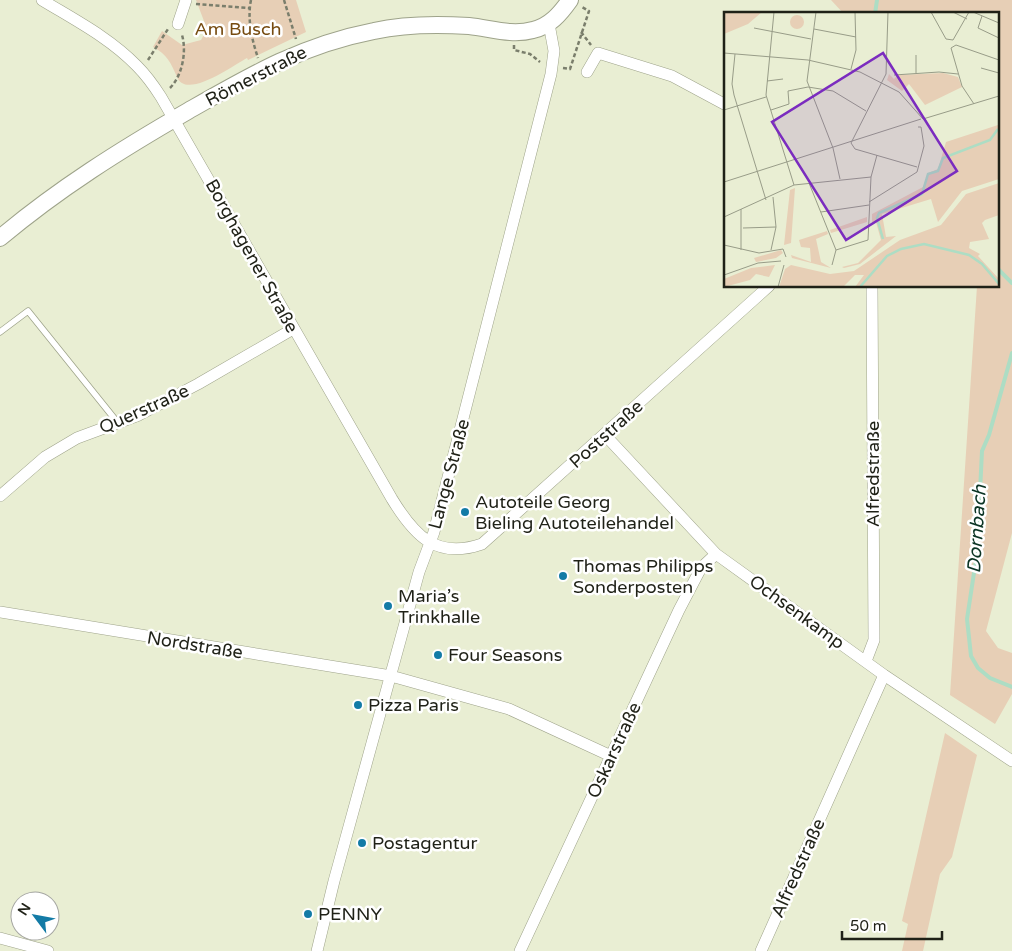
<svg xmlns="http://www.w3.org/2000/svg" width="1012" height="951" viewBox="0 0 1012 951" font-family="'Varela Round',sans-serif">
  <style>
    .green { fill: #e7cfb6 }
    .lines { fill: none; stroke-linecap: round; stroke-linejoin: round }
    .stream { stroke: #adddc4; stroke-width: 4 }
    .lane-casing { stroke: #9ea38a; stroke-width: 7 }
    .street-casing { stroke: #9ea38a; stroke-width: 12 }
    .secondary-casing { stroke: #9ea38a; stroke-width: 18 }
    .path { stroke: #7a7e6c; stroke-width: 2.5; stroke-dasharray: 4 2.5; stroke-linecap: butt }
    .lane { stroke: #fff; stroke-width: 5.5 }
    .street { stroke: #fff; stroke-width: 11 }
    .secondary { stroke: #fff; stroke-width: 16 }
    .poi-dot { fill: #137ba6; stroke: #fff; stroke-width: 2 }
    .labels { text-anchor: middle; dominant-baseline: central; stroke-width: 5; stroke-linejoin: round; paint-order: stroke }
    .park-label { font-size: 18px; fill: #764b10; stroke: #fff }
    .street-label { font-size: 18px; fill: #1f2117; stroke: #fff }
    .poi-label { font-size: 18px; fill: #1f2117; stroke: #fff; text-anchor: start }
    .water-label { font-size: 19px; font-style: italic; fill: #0b3424; stroke: #fff }
    .inset-river { fill: none; stroke: #adddc4; stroke-width: 2.5 }
    .inset-road { fill: none; stroke: #989c88; stroke-width: 1 }
    .view { fill: #7b2cbf; fill-opacity: 0.15; stroke: #7b2cbf; stroke-width: 2.5 }
    .inset-edge { fill: none; stroke: #1f2117; stroke-width: 2.5 }
  </style>
  <rect width="100%" height="100%" fill="#e9eed3"/>
  <!-- green -->
  <path class="green" d="M196 0H296L306 32 248 60 247 58C232 66 186 100 177 77 171 63 167 54 153 47L162 31 182 45 201 40 207 29Z
    M831 0H1012V533L986 631 998 648 1012 653V694L995 724 950 695 977 286H998V14H844Z
    M945 733 977 755 952 857 940 874 923 951H902L908 924 902 921Z"/>
  <g class="lines">
    <!-- stream -->
    <path class="stream" d="M875 14 877 0
      M998 269 1012 283
      M1012 353 989 435 982 451 977 553 967 619 971 656 978 668 990 678 1012 687"/>
    <defs>
      <path id="lane" d="M0 332 28 311 118 423"/>
      <path id="street" d="M42 0C75 20 110 38 137 66 146 75 154 86 161 97L392 499C414 535 436 560 482 544L769 286
        M178 24 186 0
        M587 72 598 53 672 76 726 105
        M605 435 716 554 884 675 1012 761
        M0 496 45 457 77 438 139 415 198 384 293 329
        M0 612 391 676 509 709 611 756
        M866 661 874 640 872 286
        M0 938 48 951
        M317 951 334 881 419 572 434 532 551 74 554 51 549 24
        M520 951 679 610 701 568 716 554
        M761 951 884 675"/>
      <path id="secondary" d="M0 238C58 189 122 149 188 111 251 75 302 45 374 31 405 24 438 24 469 26 490 28 511 36 533 30 550 26 560 14 570 0"/>
    </defs>
    <!-- lane casing -->
    <use href="#lane" class="lane-casing"/>
    <!-- street casing -->
    <use href="#street" class="street-casing"/>
    <!-- secondary casing -->
    <use href="#secondary" class="secondary-casing"/>
    <!-- path -->
    <path class="path" d="M251 0C247 19 252 40 258 58
      M284 0 296 39
      M196 4 249 8
      M581 32 591 45
      M514 45V50L530 54 540 62
      M148 60 168 29
      M563 68 570 69 589 11 582 7
      M170 88C182 76 187 52 182 35"/>
    <!-- lane -->
    <use href="#lane" class="lane"/>
    <!-- street -->
    <use href="#street" class="street"/>
    <!-- secondary -->
    <use href="#secondary" class="secondary"/>
  </g>
  <!-- markers -->
  <g class="poi-dot">
    <circle cx="465" cy="512" r="5"/>
    <circle cx="563" cy="576" r="5"/>
    <circle cx="388" cy="606" r="5"/>
    <circle cx="438" cy="655" r="5"/>
    <circle cx="358" cy="705" r="5"/>
    <circle cx="362" cy="843" r="5"/>
    <circle cx="308" cy="914" r="5"/>
  </g>
  <g class="labels">
    <!-- park labels -->
    <g class="park-label">
      <text x="238" y="29">Am Busch</text>
    </g>
    <!-- street labels -->
    <g class="street-label">
      <text transform="translate(256 76) rotate(-27)">Römerstraße</text>
      <text transform="translate(252 256) rotate(61)">Borghagener Straße</text>
      <text transform="translate(144 409) rotate(-24)">Querstraße</text>
      <text transform="translate(606 434) rotate(-42)">Poststraße</text>
      <text transform="translate(449 474) rotate(-75)">Lange Straße</text>
      <text transform="translate(873 474) rotate(-90)">Alfredstraße</text>
      <text transform="translate(797 612) rotate(36)">Ochsenkamp</text>
      <text transform="translate(195 645) rotate(9)">Nordstraße</text>
      <text transform="translate(614 750) rotate(-65)">Oskarstraße</text>
      <text transform="translate(798 868) rotate(-66)">Alfredstraße</text>
    </g>
    <!-- poi labels -->
    <g class="poi-label">
      <text x="475" y="502">Autoteile Georg<tspan x="475" dy="21">Bieling Autoteilehandel</tspan></text>
      <text x="573" y="566">Thomas Philipps<tspan x="573" dy="21">Sonderposten</tspan></text>
      <text x="398" y="596">Maria’s<tspan x="398" dy="21">Trinkhalle</tspan></text>
      <text x="448" y="655">Four Seasons</text>
      <text x="368" y="705">Pizza Paris</text>
      <text x="372" y="843">Postagentur</text>
      <text x="318" y="914">PENNY</text>
    </g>
    <!-- water labels -->
    <g class="water-label">
      <text transform="translate(977 529) rotate(-86)">Dornbach</text>
    </g>
  </g>
  <!-- overview -->
  <g transform="translate(724 12)">
    <rect width="275" height="275" fill="#e9eed3"/>
    <path d="M0 0H38L24 12 0 22ZM66 10a7 7 0 1 1 14 0a7 7 0 1 1-14 0ZM219 61 234 65 238 75 201 93 185 72 178 79 163 68 165 62 170 67 174 63ZM274 113 275 167 238 179 214 210 207 187 158 202 162 225 172 224 136 252 120 256 118 255 134 251 157 228 152 210H148V202L199 175 204 161 214 157 222 130ZM275 171V203L261 208 258 211 265 227 246 230 245 236 256 242 254 244 275 267V275H131L140 263H131L119 275H55L61 257 67 253 106 262 130 259 176 228 217 213 242 182ZM71 176 67 231 60 233 66 178ZM143 205V210L107 221 106 218ZM103 219 104 222 92 227 97 250 107 256 68 246 67 243 87 250 86 236 77 235 75 228ZM57 238 59 241 52 246 32 250 30 246ZM51 253 45 265 32 262 26 268 0 275V267L27 256Z" fill="#e7cfb6"/>
    <path class="inset-river" d="M159 227 153 206 155 201 198 182 204 162 214 159 219 146 266 128 274 117M136 275 163 244 177 237 200 232 245 243 258 252 275 272"/>
    <path class="inset-road" d="M50 0 42 83 70 173M92 0 83 69 109 136 116 167M207 0 222 27 229 28 245 0M229 0 243 7M249 0 275 11M258 4 254 16 275 26M30 16 87 27M90 17 132 25M0 41 84 48 136 60 175 80 199 107 275 84M11 42 8 72 10 83 42 188M257 56 275 61M127 57 132 38 131 0M192 61V43M170 63 215 60 234 62M43 69 59 67M250 92 238 74 227 36 232 33 275 48M0 98 42 85M47 98 65 92 64 79 84 75 109 79 142 99M127 131 162 62 164 0M127 131 131 137 193 155M0 170 197 107M85 171 112 238 108 253M145 190 193 160 200 134 197 115H194M17 197V238M97 200 145 193M0 205 70 173 147 165M19 216 52 215M0 233 35 241 59 237 62 245M47 238 52 215 49 185M112 238 144 228 147 165 153 143M0 263 34 251 57 249M54 275 60 253"/>
    <path class="view" d="M159 41 233 159 122 228 48 110Z"/>
    <rect width="275" height="275" class="inset-edge"/>
  </g>
  <!-- north arrow -->
  <g transform="translate(35 916) rotate(302)"><circle r="24" fill="#ffffff" stroke="#a5a6a2"/>
  <path d="M0-4L9 19L0 12L-9 19Z" fill="#137ba6"/>
  <text y="-8" font-size="14" font-weight="bold" text-anchor="middle" fill="#1f2117">N</text>
  </g>
  <!-- scale -->
  <path d="M842 931v8h100v-8" fill="none" stroke="#1f2117" stroke-width="2.5"/>
  <text x="850" y="931" font-size="15" fill="#1f2117" stroke="#ffffff" stroke-width="4" paint-order="stroke">50 m</text>
</svg>
